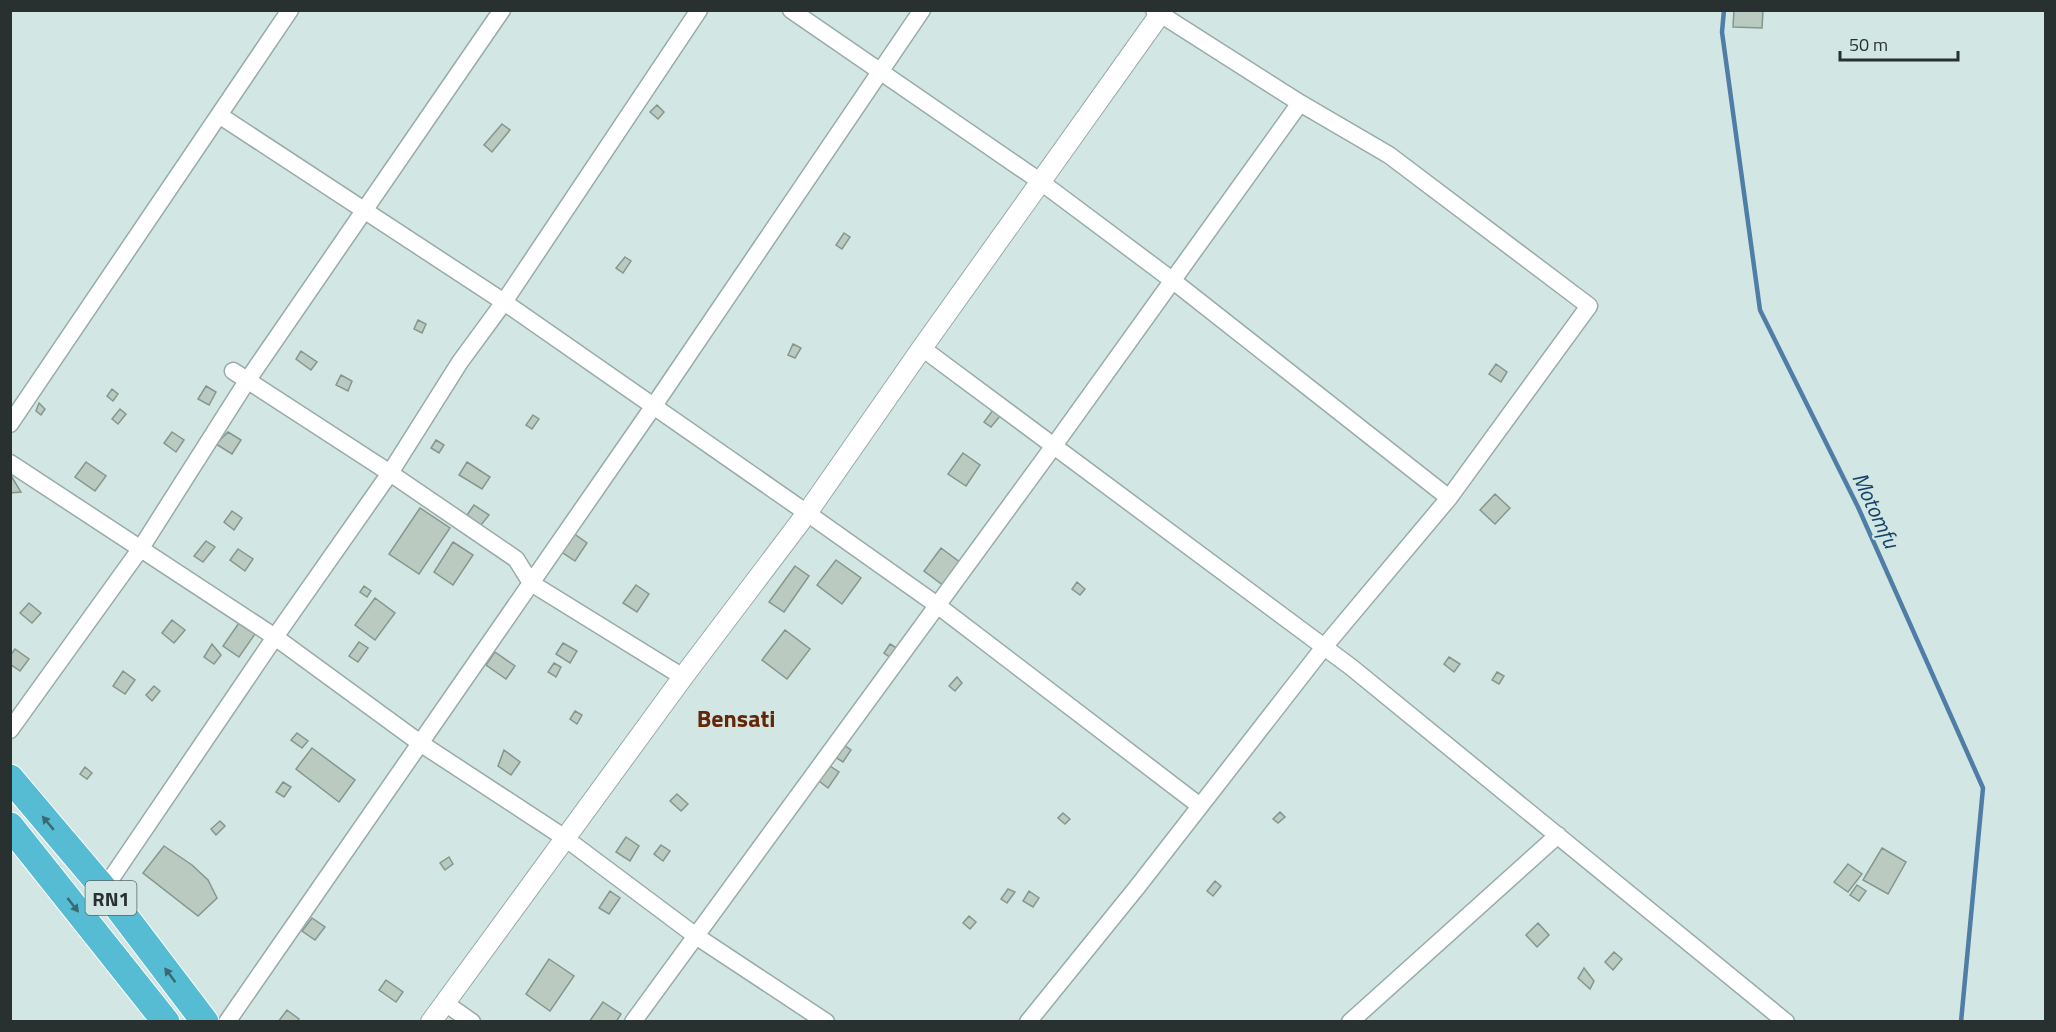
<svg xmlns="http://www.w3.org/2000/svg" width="2056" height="1032" viewBox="0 0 2056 1032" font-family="'Titillium Web',sans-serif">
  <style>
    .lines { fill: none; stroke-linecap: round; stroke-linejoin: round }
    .stream { stroke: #4f7da5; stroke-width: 4.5 }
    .building { fill: #bbcac1; stroke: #87968d; stroke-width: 1.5 }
    .minor-casing { stroke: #98aba9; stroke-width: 19 }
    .tertiary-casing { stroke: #98aba9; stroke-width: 22 }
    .trunk-casing { stroke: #fff; stroke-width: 29 }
    .minor { stroke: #fff; stroke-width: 16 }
    .tertiary { stroke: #fff; stroke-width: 20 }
    .trunk { stroke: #56bcd4; stroke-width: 27 }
    .oneway { fill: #3b6972 }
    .labels { text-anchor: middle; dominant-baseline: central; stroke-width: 4.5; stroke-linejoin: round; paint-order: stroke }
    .shield { fill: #d2e6e3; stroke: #5c6766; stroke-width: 1.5 }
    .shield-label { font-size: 20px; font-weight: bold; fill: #293130 }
    .water-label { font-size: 22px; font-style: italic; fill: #15446a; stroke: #d2e6e3 }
    .quarter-label { font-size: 24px; font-weight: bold; fill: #652507; stroke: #d2e6e3 }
  </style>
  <rect width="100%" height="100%" fill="#d2e6e3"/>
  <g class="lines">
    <!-- stream -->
    <path class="stream" d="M1724 10 1722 32 1760 310 1858 507 1983 788 1961 1022"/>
  </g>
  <!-- building -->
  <path class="building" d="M1734 10H1763L1762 28 1733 27Z
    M657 105 664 112 658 119 650 112Z
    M502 124 510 130 492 152 484 145Z
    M844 233 850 237 842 249 836 245Z
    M625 257 631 261 623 273 616 268Z
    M418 320 426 324 422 333 414 329Z
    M793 344 801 348 795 358 788 355Z
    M301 351 317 362 311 370 296 359Z
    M1496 364 1507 372 1501 382 1489 374Z
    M341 375 352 381 348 391 336 385Z
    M206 386 216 392 209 405 198 399Z
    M112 389 118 394 113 401 107 396Z
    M39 403 45 409 41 415 36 411Z
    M120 409 126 414 118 424 112 419Z
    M993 410 1000 416 991 427 984 422Z
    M533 415 539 419 532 429 526 425Z
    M172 432 184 440 176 452 164 443Z
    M228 432 241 440 232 454 216 444Z
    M436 440 444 445 439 453 431 448Z
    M963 453 980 465 966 486 948 474Z
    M86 462 106 476 95 491 75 477Z
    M467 462 490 477 482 489 459 475Z
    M10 474 21 492 10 493Z
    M1495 494 1510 508 1495 524 1480 510Z
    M474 505 489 515 481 525 467 515Z
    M420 508 450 528 419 574 389 554Z
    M232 511 242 518 234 530 224 522Z
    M573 533 587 543 575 561 560 551Z
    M206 541 215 547 203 562 194 556Z
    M453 542 473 555 453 585 434 572Z
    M941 548 961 563 944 586 924 571Z
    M238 549 253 559 245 571 230 560Z
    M836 560 861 578 842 604 817 585Z
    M795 566 809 576 784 612 769 602Z
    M1077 582 1085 589 1080 595 1072 589Z
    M636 585 649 594 637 612 623 603Z
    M364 586 371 591 367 597 360 592Z
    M375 598 395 613 375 640 355 625Z
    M29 603 41 613 32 623 20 613Z
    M172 620 185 630 174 643 162 633Z
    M241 620 257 631 239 657 223 646Z
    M785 630 810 649 787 679 762 660Z
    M359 642 368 648 358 662 349 656Z
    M563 643 577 651 570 663 556 654Z
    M212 644 221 655 214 664 204 657Z
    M890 644 898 649 891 658 884 653Z
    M15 649 29 659 20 671 10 664V656Z
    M495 652 515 666 506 679 486 665Z
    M1449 657 1460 664 1454 672 1444 664Z
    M554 663 561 667 556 677 548 672Z
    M123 671 135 680 125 694 113 686Z
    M1497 672 1504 676 1499 684 1492 680Z
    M957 677 962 683 955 691 949 686Z
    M154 686 160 691 152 701 146 695Z
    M575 711 582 715 577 724 570 719Z
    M297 733 308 741 302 748 291 740Z
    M841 743 851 750 843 762 832 755Z
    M312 748 355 780 339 802 296 769Z
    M504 750 520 762 511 775 498 766Z
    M830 766 839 772 828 788 819 781Z
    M85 767 92 773 87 779 80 774Z
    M283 782 291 787 284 797 276 792Z
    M677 794 688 804 681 811 670 801Z
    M1280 812 1285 817 1278 823 1273 819Z
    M1063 813 1070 819 1065 824 1058 818Z
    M220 821 225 826 216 835 211 829Z
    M626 837 639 846 630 861 616 852Z
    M661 845 670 851 663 861 654 854Z
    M164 846 192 865 208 880 217 898 198 916 143 873Z
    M1882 848 1906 862 1888 894 1863 880Z
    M449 857 453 864 445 870 440 863Z
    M1848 864 1862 874 1848 892 1834 882Z
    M1215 881 1221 886 1213 896 1207 891Z
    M1857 885 1866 891 1859 901 1850 895Z
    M1008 889 1015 892 1007 903 1001 899Z
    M610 891 620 898 609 914 599 908Z
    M1029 891 1039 898 1033 907 1023 901Z
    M969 916 976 922 970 929 963 923Z
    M312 918 325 927 315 940 302 931Z
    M1538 923 1549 935 1537 947 1526 935Z
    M1614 952 1622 959 1613 970 1605 962Z
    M549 959 574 976 550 1011 526 994Z
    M1584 968 1594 981 1590 989 1578 978Z
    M386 980 403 992 396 1002 379 990Z
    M603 1002 621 1014 616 1022H589Z
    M287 1010 299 1019 297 1022H278Z"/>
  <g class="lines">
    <defs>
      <path id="minor" d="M791 10 1041 182 1172 280 1449 498
        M219 115 504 302 807 513 937 605 1200 806
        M922 348 1351 667 1786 1022
        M233 371 390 473 516 559 531 583 683 677
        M10 424 290 10
        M10 463 275 637 420 743 565 838 696 936 826 1022
        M10 730 141 548 247 381 502 10
        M104 889 275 637 390 473 460 362 504 302 699 10
        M445 1003 472 1022
        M227 1022 653 407 922 10
        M633 1022 1053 447 1300 103
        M1028 1022 1138 886 1324 647 1449 498 1589 306 1389 155 1300 103 1154 10
        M1350 1022 1558 835"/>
      <path id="tertiary" d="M431 1022 683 677 807 513 922 348 1163 10"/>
      <path id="trunk" d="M10 778 104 889 205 1022
        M10 826 166 1022"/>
    </defs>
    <!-- minor casing -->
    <use href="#minor" class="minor-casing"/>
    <!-- tertiary casing -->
    <use href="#tertiary" class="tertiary-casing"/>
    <!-- trunk casing -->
    <use href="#trunk" class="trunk-casing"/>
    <!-- minor -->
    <use href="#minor" class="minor"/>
    <!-- tertiary -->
    <use href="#tertiary" class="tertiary"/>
    <!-- trunk -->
    <use href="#trunk" class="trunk"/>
  </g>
  <!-- one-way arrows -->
  <defs><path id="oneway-solid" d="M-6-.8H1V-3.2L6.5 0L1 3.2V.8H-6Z" transform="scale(1.5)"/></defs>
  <g class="oneway">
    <use href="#oneway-solid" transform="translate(48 823) rotate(-130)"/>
    <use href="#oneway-solid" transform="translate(73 905) rotate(52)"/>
    <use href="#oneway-solid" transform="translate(170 975) rotate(-127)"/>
  </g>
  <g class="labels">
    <!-- shield labels -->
    <rect class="shield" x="85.5" y="881" width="51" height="34" rx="4.5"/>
    <g class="shield-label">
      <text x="111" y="898">RN1</text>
    </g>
    <!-- water labels -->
    <g class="water-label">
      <text transform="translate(1876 510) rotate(65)">Motomfu</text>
    </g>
    <!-- quarter labels -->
    <g class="quarter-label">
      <text x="736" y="718">Bensati</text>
    </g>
  </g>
  <!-- border -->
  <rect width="2056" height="1032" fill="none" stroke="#293130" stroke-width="24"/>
  <!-- scale -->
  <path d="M1840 51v9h118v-9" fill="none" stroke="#293130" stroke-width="3"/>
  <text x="1849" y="51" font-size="18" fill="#293130" stroke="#d2e6e3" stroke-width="4.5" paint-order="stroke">50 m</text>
</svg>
